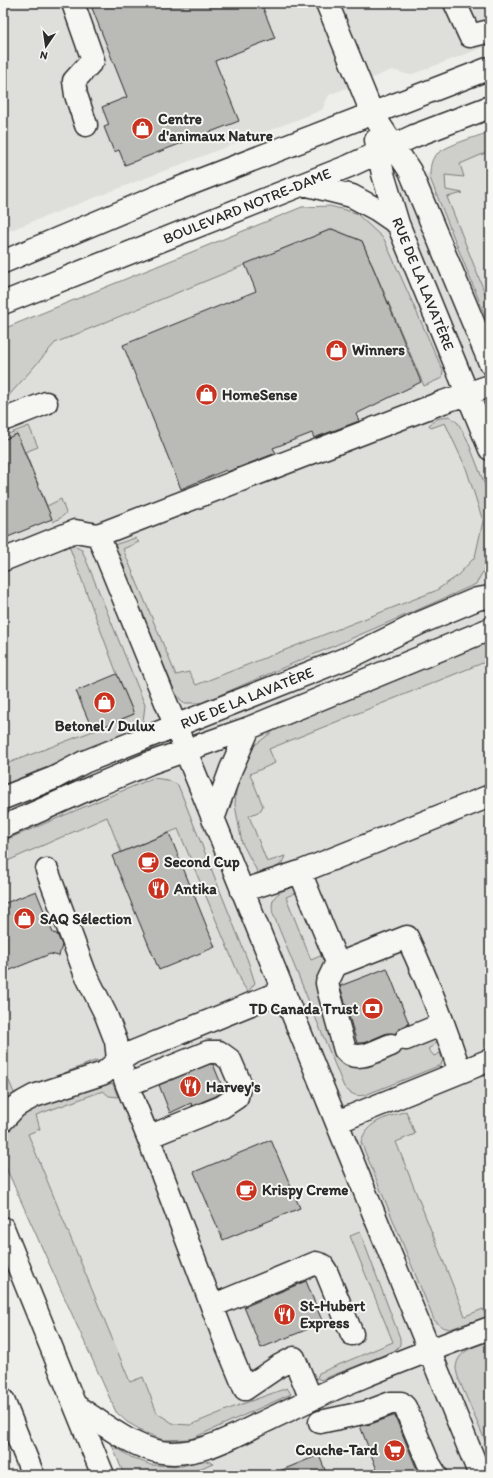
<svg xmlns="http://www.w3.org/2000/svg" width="493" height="1478" viewBox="0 0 493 1478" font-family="Itim,sans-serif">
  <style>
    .built { fill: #dededb }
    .green { fill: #cececa; stroke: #7c7c7a }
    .building { fill: #babab7; stroke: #2b2b2b }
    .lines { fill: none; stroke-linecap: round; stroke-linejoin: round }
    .minor-casing { stroke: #2b2b2b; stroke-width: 25 }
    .major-casing { stroke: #2b2b2b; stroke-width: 25 }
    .highway-casing { stroke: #2b2b2b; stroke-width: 25 }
    .minor { stroke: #f6f6f2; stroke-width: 22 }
    .major { stroke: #f6f6f2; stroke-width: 22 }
    .highway { stroke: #f6f6f2; stroke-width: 22 }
    .labels { text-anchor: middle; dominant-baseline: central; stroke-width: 4; stroke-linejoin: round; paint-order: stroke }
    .poi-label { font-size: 15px; font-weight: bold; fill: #2b2b2b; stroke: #f6f6f2; text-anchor: start }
    .street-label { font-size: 15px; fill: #2b2b2b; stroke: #f6f6f2 }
  </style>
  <rect width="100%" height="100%" fill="#eeeeea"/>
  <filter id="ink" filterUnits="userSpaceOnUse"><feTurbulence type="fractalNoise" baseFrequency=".025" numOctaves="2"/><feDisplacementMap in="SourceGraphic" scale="8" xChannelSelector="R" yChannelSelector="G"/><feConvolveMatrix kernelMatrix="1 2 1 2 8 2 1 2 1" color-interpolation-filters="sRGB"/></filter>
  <g filter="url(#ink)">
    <!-- built -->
    <path class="built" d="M3 3H490V45L410 75 392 70 329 95 322 110 3 233Z
      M490 147V1475H157L3 1109V342L319 214 437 170Z"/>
    <!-- green -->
    <path class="green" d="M490 132V151L460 164 464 177 445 175 446 190 463 193 447 197 490 306V328L430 178C430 172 430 163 434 157 442 146 476 137 490 132Z
      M330 206 356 213 384 239 443 371 442 378 424 386 362 241 332 229 55 343 5 400 3 399V329L302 207Z
      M449 416 458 423 467 439 490 498V555L488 563 476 584 422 608 201 703H183L175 692 114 545 135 538 139 542 123 549 176 675 189 672 196 685 435 591 456 577 475 557 483 521 466 468 445 423 431 428 429 425 437 419Z
      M29 426 38 447 25 452 47 506 61 499 66 513 62 517 53 522 17 434 3 440V436Z
      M68 543 82 550 145 705 143 722 131 733 3 785V765L93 731 134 714 117 674Z
      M490 640V660L269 749 275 763 250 774 263 806 260 811 249 816 267 862 285 856C282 869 269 869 258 873L242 843 235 805 237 775 251 748 280 726Z
      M153 778 168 780 178 785 248 961 255 983 248 992 243 985 178 829 121 852 107 817 3 863V841Z
      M295 886 298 892 286 897 311 960 325 954 340 1053 433 1034 437 1043 428 1049 434 1056 440 1053 443 1060 441 1065 365 1095C355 1097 351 1094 344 1087L273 914C269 894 280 892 295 886Z
      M97 1060 99 1065 3 1106V1083L9 1081 14 1093Z
      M101 1081H107L113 1084 118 1097 109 1096 103 1091 36 1115 40 1129 28 1134 130 1382 143 1377 157 1413 174 1424 190 1425 234 1407 287 1388 291 1394 191 1439 163 1440 146 1433 127 1422 116 1412 3 1161V1147L7 1129 22 1112Z
      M406 1111 415 1134 396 1142 465 1316 483 1309 486 1317 450 1329 442 1327 434 1320 361 1142C367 1120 387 1118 406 1111Z
      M360 1232 400 1338V1345L394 1351 321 1380 317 1378 319 1373 393 1342 350 1236Z
      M490 1341V1350L486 1352 490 1363V1452L459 1380C458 1377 456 1371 456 1368 457 1350 477 1346 490 1341Z
      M112 1445 131 1457 151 1465 182 1466 202 1460 213 1463 185 1475H124Z"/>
    <!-- building -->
    <path class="building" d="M90 3H261L275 38 215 61 239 121 125 165 119 150 114 152 104 127 109 125 102 107 127 97Z
      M332 229 362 241 421 382 356 414 359 421 314 438 312 433 273 448 276 453 227 472 226 470 181 489 123 345 256 291 245 264Z
      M17 434 52 519 3 539V440Z
      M117 674 134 714 93 731 76 691Z
      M169 833 215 947 159 970 112 856Z
      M36 891 53 933 57 934 62 945 59 956 50 954 3 973V904Z
      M387 968 409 1024 401 1028 395 1034 387 1033 364 1043H357L340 986Z
      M210 1064H213L224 1091 216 1096 192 1106 191 1103 170 1113 159 1085Z
      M271 1140 300 1208 223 1240 194 1172Z
      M306 1281 323 1323 261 1348 244 1307Z
      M393 1416H395L416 1467 421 1475H379L360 1426 371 1424Z
      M319 1455 327 1475H272V1474Z"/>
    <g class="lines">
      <defs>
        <path id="minor" d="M73 3 93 60 74 81 76 95 86 125
          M327 3 372 113 410 171 490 363
          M455 3 470 36 490 31
          M376 140 383 174 398 224 490 449
          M304 184 352 196 376 209 398 224
          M3 262 164 194 490 68
          M3 303 349 166 414 136 490 107
          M3 420 46 403
          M98 535 480 1475
          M3 560 75 531 98 535 443 402 490 386
          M3 798 54 778 84 762 352 656 420 623 477 599 490 597
          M213 819 231 769 249 728
          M3 827 95 786 150 763 249 728 490 629
          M47 870 85 973 106 1015 116 1041 118 1059 127 1085 148 1137 226 1343 245 1389 279 1366 294 1358 311 1399
          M300 872 337 962 341 963 407 937C428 981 445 1026 460 1072
          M242 891 300 872 490 796
          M337 962 327 983 329 992 345 1050C356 1064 377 1050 391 1045
          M406 1039 443 1024
          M127 1085 208 1052H219L230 1060 240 1083 237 1097 222 1107 148 1137
          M3 1120 15 1107 23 1102 34 1096 104 1073 114 1064 133 1052 283 991
          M337 1122 490 1060
          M212 1306 316 1263 322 1265 326 1271 352 1334
          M76 1406C101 1422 131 1447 161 1452 200 1458 237 1434 272 1418 301 1404 330 1390 360 1378 403 1360 446 1344 490 1328
          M320 1422 367 1412 391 1403H401L405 1407 428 1462 436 1475"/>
        <path id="major" d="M3 1228 103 1475"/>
        <path id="highway" d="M3 1400 33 1475"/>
      </defs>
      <!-- minor casing -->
      <use href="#minor" class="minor-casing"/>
      <!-- major casing -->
      <use href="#major" class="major-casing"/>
      <!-- highway casing -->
      <use href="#highway" class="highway-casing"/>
      <!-- minor -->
      <use href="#minor" class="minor"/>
      <!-- major -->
      <use href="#major" class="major"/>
      <!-- highway -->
      <use href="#highway" class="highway"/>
    </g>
  </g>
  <!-- icons -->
  <defs>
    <symbol id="shop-disc" viewBox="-11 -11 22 22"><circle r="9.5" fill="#c8321e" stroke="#f6f6f2"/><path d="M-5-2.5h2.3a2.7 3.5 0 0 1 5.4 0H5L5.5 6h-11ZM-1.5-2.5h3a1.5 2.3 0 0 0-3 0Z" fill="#fff"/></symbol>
    <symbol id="cafe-disc" viewBox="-11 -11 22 22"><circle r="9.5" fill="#c8321e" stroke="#f6f6f2"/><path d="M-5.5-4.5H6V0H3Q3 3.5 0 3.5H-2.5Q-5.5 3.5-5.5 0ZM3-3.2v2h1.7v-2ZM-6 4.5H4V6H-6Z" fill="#fff"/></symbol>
    <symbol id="restaurant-disc" viewBox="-11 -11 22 22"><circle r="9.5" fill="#c8321e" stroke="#f6f6f2"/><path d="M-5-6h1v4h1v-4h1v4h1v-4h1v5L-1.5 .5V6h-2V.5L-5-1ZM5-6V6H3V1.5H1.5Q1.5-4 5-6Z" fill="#fff"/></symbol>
    <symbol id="bank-disc" viewBox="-11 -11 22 22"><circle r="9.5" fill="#c8321e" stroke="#f6f6f2"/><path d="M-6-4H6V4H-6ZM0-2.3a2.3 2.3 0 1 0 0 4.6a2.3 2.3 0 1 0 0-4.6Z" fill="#fff"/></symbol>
    <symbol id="supermarket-disc" viewBox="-11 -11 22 22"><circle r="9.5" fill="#c8321e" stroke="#f6f6f2"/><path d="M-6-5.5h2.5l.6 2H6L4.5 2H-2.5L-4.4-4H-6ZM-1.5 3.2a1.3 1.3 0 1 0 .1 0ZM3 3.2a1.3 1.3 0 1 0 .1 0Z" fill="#fff"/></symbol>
  </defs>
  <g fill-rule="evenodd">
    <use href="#shop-disc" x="130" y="116" width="25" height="25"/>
    <use href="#shop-disc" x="324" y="338" width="25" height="25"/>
    <use href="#shop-disc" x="194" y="382" width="25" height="25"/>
    <use href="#shop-disc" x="92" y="690" width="25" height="25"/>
    <use href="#cafe-disc" x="136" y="850" width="25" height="25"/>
    <use href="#restaurant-disc" x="146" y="876" width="25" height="25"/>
    <use href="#shop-disc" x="12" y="906" width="25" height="25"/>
    <use href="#bank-disc" x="360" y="996" width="25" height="25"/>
    <use href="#restaurant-disc" x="178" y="1074" width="25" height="25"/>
    <use href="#cafe-disc" x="234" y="1178" width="25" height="25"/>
    <use href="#restaurant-disc" x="272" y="1302" width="25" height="25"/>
    <use href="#supermarket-disc" x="382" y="1438" width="25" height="25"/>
  </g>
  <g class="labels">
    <!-- poi labels -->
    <g class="poi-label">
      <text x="158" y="119">Centre<tspan x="158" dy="17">d'animaux Nature</tspan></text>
      <text x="352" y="350">Winners</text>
      <text x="222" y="395">HomeSense</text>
      <text x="105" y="726" text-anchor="middle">Betonel / Dulux</text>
      <text x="164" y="862">Second Cup</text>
      <text x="174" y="889">Antika</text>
      <text x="40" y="919">SAQ Sélection</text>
      <text x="358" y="1009" text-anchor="end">TD Canada Trust</text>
      <text x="206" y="1087">Harvey's</text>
      <text x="262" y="1190">Krispy Creme</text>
      <text x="300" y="1306">St-Hubert<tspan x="300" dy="17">Express</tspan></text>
      <text x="378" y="1450" text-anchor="end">Couche-Tard</text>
    </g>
    <!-- street labels -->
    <g class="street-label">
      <text transform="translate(247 206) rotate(-22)">BOULEVARD NOTRE-DAME</text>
      <text transform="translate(423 284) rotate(68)">RUE DE LA LAVATÈRE</text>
      <text transform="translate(247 698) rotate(-22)">RUE DE LA LAVATÈRE</text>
    </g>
  </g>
  <!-- margin -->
  <rect width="493" height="1478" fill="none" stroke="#f6f6f2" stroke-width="16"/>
  <rect x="8" y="8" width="477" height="1462" fill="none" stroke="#2b2b2b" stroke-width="1.5" filter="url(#ink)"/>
  <!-- north arrow -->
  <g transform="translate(46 46) rotate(193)" stroke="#f6f6f2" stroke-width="3" paint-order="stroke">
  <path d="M0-3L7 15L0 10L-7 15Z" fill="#2b2b2b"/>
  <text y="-6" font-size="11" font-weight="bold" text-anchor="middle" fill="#2b2b2b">N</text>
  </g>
</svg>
